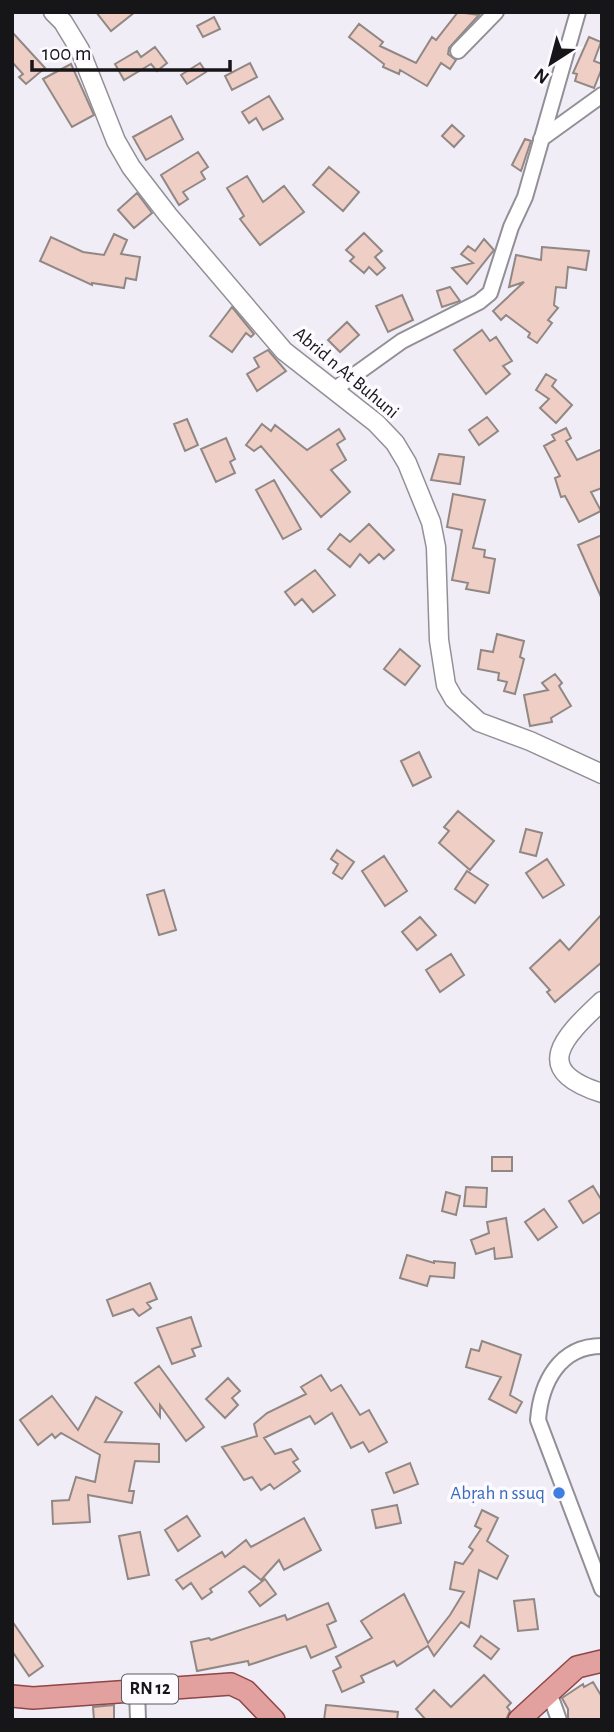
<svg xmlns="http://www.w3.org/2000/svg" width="614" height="1732" viewBox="0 0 614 1732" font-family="'Alegreya Sans',sans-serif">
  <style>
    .building { fill: #efcec5; stroke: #918885; stroke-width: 2 }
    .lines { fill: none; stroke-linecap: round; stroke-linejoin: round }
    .minor-casing { stroke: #938f97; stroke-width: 18 }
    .tertiary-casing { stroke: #938f97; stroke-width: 21 }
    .primary-casing { stroke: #8e4646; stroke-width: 24 }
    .minor { stroke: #fff; stroke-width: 14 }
    .tertiary { stroke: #fff; stroke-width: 18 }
    .primary { stroke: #e2a09f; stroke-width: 21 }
    .shop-dot { fill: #3f7fe0; stroke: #fdfbff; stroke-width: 2.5 }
    .labels { text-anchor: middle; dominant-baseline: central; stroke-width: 7; stroke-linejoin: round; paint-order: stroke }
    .shield { fill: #fdfbff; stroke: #5b5a5d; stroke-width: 2 }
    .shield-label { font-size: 18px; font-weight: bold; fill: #161518 }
    .street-label { font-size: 19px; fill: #161518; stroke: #fdfbff }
    .shop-label { font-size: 19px; fill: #366cbe; stroke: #fdfbff; text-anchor: end }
  </style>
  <rect width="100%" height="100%" fill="#f1edf6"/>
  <!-- building -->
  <path class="building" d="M96 12H135L111 31Z
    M458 12 479 15 449 48 448 54 456 60 450 69 441 63 427 86 400 70 399 74 383 67 384 64 349 37 359 24 383 42 380 46 416 63 432 37 436 40Z
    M214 17 220 29 203 37 197 26Z
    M12 32 45 68 26 84 19 77 23 74 12 62Z
    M589 37 601 42 594 61 602 64V68L594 88 575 81 577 74 573 73Z
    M155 47 167 63 157 71 151 64 124 80 115 64 137 51 141 57Z
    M200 63 206 72 187 84 181 75Z
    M250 63 257 77 232 90 225 76Z
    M71 64 94 115 72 127 43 79Z
    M269 96 283 119 263 130 256 118 249 123 242 112Z
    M171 116 183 139 146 160 133 137Z
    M452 125 464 136 454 147 442 136Z
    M525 139 531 141 521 171 512 165Z
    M198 152 208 167 201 172 205 179 183 192 188 199 179 205 161 175Z
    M329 167 359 192 343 211 313 185Z
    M247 176 263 202 284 186 304 212 260 245 240 219 244 216 227 188Z
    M137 193 152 213 134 228 118 210Z
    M364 233 382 251 375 257 385 268 377 275 369 267 364 273 350 261 354 257 346 250Z
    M114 234 127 240 121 254 140 257 136 280 126 278 124 288 92 283V285L40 261 51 237 83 252 104 255Z
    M484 239 494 250 467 284 452 268 473 263 461 254 468 246 475 251Z
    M542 247 589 251 586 270 568 267 566 288 556 287 554 305 558 308 548 320 552 323 537 343 528 337 530 333 506 315 501 320 493 311 524 282 509 287 516 255 541 260Z
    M450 287 460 301 442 307 437 291Z
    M402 295 413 320 388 332 376 306Z
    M232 307 254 334 251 337 246 333 232 352 210 336Z
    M347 322 359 335 340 352 328 340Z
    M482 330 490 341 496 337 512 361 503 366 510 374 486 394 454 350Z
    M268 350 286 371 257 391 247 374 259 367 254 358Z
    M546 374 556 380 552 386 572 405 556 423 540 408 549 399 536 390Z
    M487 417 498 431 479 445 469 430Z
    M187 419 198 445 185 451 174 424Z
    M262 424 271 431 275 425 307 450 339 429 345 439 337 444 346 460 331 470 350 492 321 517 261 446 254 451 246 445Z
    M566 428 571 438 566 441 577 460 602 449V488L591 492 601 511 579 522 565 496 561 497 555 478 560 476 544 446 555 440 552 435Z
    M226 438 235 459 230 462 235 473 216 482 201 449Z
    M439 454 464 457 460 484 431 480Z
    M274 480 301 529 283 539 256 490Z
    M453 494 485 500 473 548 485 550 484 557 495 559 489 593 466 589 468 583 452 580 462 530 447 527Z
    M369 524 394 550 384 559 379 554 369 563 360 554 350 567 328 549 340 534 350 542Z
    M602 535V599L578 545Z
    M315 570 335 595 313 612 302 599 295 605 285 592Z
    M497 634 524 641 520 657 524 659 515 694 504 691 507 682 498 680 499 673 478 669 481 650 493 652Z
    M400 649 420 666 405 685 384 669Z
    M555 674 562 683 559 686 571 706 551 718 552 722 530 726 524 695 548 690 542 683Z
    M419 752 431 777 413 786 401 761Z
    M458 811 494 841 470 870 439 843 449 831 444 827Z
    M526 829 542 833 536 856 520 852Z
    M337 850 354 862 342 879 333 873 338 864 331 859Z
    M384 856 407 891 385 906 362 871Z
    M547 859 564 885 543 898 526 873Z
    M467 871 488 885 475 903 455 889Z
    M164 890 176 930 159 935 147 895Z
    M602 914V962L555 1002 547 992 550 990 530 968 560 940 569 950Z
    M420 917 436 935 417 950 402 932Z
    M451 954 464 975 440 992 426 970Z
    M492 1157H512V1171H492Z
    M593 1186 602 1201V1211L583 1223 569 1201Z
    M466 1187 487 1188 486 1207 464 1206Z
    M446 1192 460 1196 456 1215 442 1211Z
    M544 1209 557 1227 538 1240 525 1222Z
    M506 1218 512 1257 495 1259 494 1248 476 1254 471 1240 489 1233 487 1222Z
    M407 1255 434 1263V1261L455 1263 454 1278 430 1276 427 1286 400 1278Z
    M150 1283 157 1299 147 1303 151 1308 139 1316 133 1309 113 1316 107 1300Z
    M191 1317 201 1346 192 1349 195 1356 172 1364 157 1328Z
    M482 1341 521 1355 510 1395 522 1402 516 1413 489 1399 501 1377 466 1367 471 1349 479 1351Z
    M159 1366 204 1427 186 1441 160 1405V1417L135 1383Z
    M321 1375 331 1391 341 1385 360 1415 369 1410 387 1442 369 1452 363 1442 351 1448 332 1413 315 1424 310 1416 264 1438 275 1454 291 1449 298 1459 293 1462 300 1471 274 1489 270 1484 261 1490 252 1477 244 1480 222 1447 257 1436 254 1424 267 1413 306 1394 301 1387Z
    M228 1378 240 1391 232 1398 238 1405 225 1418 206 1399Z
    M52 1396 78 1430 96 1397 122 1412 105 1442 159 1444V1462L135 1461 129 1491H134L132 1503 88 1495 90 1522 53 1524 52 1501 69 1500 76 1477 95 1482 100 1455 61 1433 55 1438 52 1434 38 1445 20 1420Z
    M410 1463 418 1484 394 1493 386 1473Z
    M397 1505 401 1523 376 1528 372 1510Z
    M482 1510 498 1518 487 1541 508 1556 497 1579 479 1570 469 1627 461 1622 434 1656 428 1646 397 1666 394 1661 361 1676 364 1682 342 1692 333 1671 341 1667 336 1657 372 1638 361 1621 404 1594 428 1643 450 1615 464 1592 450 1589 455 1562 463 1564 473 1550 469 1547 481 1529 475 1526Z
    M187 1516 200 1536 178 1551 165 1530Z
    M304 1518 321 1550 284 1570 279 1560 261 1580 244 1566 210 1589 212 1592 202 1599 191 1583 183 1589 176 1580 222 1552 225 1557 246 1540 251 1547Z
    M140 1532 149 1575 128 1579 119 1536Z
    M265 1579 276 1594 260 1606 249 1592Z
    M534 1599 538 1629 518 1631 514 1601Z
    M328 1603 336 1621 327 1625 336 1647 311 1658 306 1646 249 1665 248 1661 197 1671 191 1642 209 1638 211 1640 285 1615 287 1620Z
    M12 1621 43 1666 29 1676 12 1651Z
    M481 1636 499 1649 491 1659 474 1646Z
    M484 1675 511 1703 507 1707 510 1711 506 1720H426L416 1709 434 1690 451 1707Z
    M593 1682 602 1697V1720H568V1709L562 1698 583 1684 584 1687Z
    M114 1705V1720H94L93 1707Z
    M326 1705 398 1712 397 1720H324Z"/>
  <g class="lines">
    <defs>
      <path id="minor" d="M458 51 496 12
        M541 139 602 95
        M335 389 402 341 479 302 490 293 511 227 525 197 578 12
        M602 1346C559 1346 541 1383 538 1420L602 1589
        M137 1690 138 1720
        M549 1692 559 1720"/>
      <path id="tertiary" d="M53 12 63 22 80 50 116 141 131 167 168 215 284 351 376 423 395 443 407 463 431 522 436 547 439 640 446 685 454 699 479 722 530 741 602 774
        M602 1001C565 1036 528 1070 602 1093"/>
      <path id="primary" d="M12 1696 33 1698 231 1684 246 1691 274 1720
        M519 1720 577 1667 602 1661"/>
    </defs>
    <!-- minor casing -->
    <use href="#minor" class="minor-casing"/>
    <!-- tertiary casing -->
    <use href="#tertiary" class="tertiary-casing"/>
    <!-- primary casing -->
    <use href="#primary" class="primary-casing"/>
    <!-- minor -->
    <use href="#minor" class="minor"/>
    <!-- tertiary -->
    <use href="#tertiary" class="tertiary"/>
    <!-- primary -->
    <use href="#primary" class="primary"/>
  </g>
  <!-- markers -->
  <circle class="shop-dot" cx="559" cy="1493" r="7"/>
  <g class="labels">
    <!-- shield labels -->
    <rect class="shield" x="122" y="1674.5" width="56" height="29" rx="5"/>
    <g class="shield-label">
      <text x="150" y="1689">RN 12</text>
    </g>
    <!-- street labels -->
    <g class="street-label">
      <text transform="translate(346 373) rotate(40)">Abrid n At Buhuni</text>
    </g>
    <!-- shop labels -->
    <g class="shop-label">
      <text x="545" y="1493">Abṛah n ssuq</text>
    </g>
  </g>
  <!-- border -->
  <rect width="614" height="1732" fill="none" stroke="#161518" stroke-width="28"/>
  <!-- north arrow -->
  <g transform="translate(551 63) rotate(216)" stroke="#fdfbff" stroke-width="5" paint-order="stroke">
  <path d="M0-5L12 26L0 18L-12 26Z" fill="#161518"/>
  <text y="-10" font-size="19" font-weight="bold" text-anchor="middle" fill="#161518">N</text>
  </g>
  <!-- scale -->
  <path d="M32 60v10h198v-10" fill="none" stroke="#161518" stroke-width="3.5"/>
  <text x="42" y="60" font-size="21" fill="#161518" stroke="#fdfbff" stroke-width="5" paint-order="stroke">100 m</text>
</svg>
